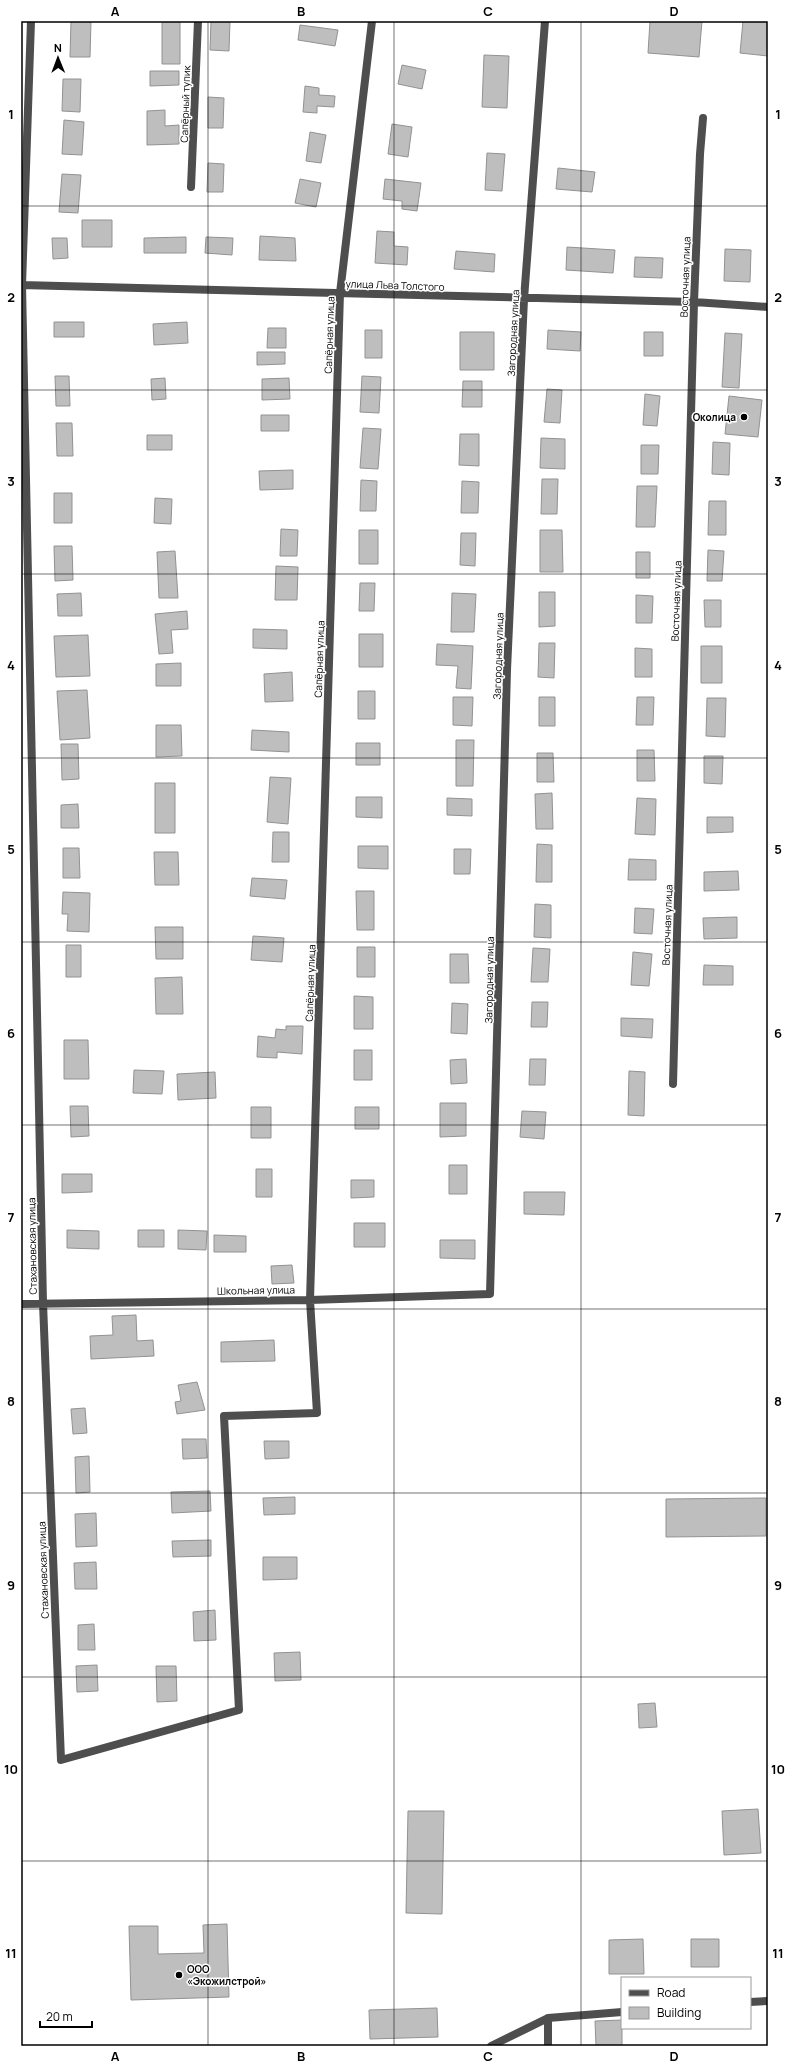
<svg xmlns="http://www.w3.org/2000/svg" width="789" height="2067" viewBox="0 0 789 2067" font-family="Manrope,sans-serif">
  <style>
    .building { fill: #bebebe; stroke: #929292 }
    .lines { fill: none; stroke-linecap: round; stroke-linejoin: round }
    .street { stroke: #4e4e4e; stroke-width: 8 }
    .grid { fill: none; stroke: #000; stroke-width: 1; stroke-opacity: 0.55 }
    .poi-dot { fill: #000; stroke: #fff; stroke-width: 1.5 }
    .labels { text-anchor: middle; dominant-baseline: central; stroke-width: 3; stroke-linejoin: round; paint-order: stroke }
    .street-label { font-size: 10px; fill: #000; stroke: #fff }
    .poi-label { font-size: 10px; font-weight: bold; fill: #000; stroke: #fff; text-anchor: end }
    .neatline { fill: none; stroke: #000; stroke-width: 1.5 }
    .grid-label { font-size: 13px; text-anchor: middle; font-weight: bold; fill: #000 }
  </style>
  <rect width="100%" height="100%" fill="#fff"/>
  <!-- building -->
  <path class="building" d="M71 21H91L90 57H70Z
    M162 21H180V64H162Z
    M211 21H230L229 51 210 50Z
    M650 21H702L699 57 648 53Z
    M743 21H768V56L740 53Z
    M300 25 338 30 335 46 298 40Z
    M484 55 509 56 507 108 482 107Z
    M402 65 426 70 422 89 398 84Z
    M150 71H179V85L150 86Z
    M63 79H81L80 112 62 111Z
    M305 86 319 88V95L335 96 334 107 317 106V113L303 112Z
    M208 97 224 98 223 128H208Z
    M165 110V126L179 125V144L147 145V111Z
    M64 120 84 122 82 155 62 154Z
    M392 124 412 127 408 157 388 154Z
    M310 132 326 135 321 163 306 161Z
    M487 153 505 154 502 191 485 190Z
    M208 163 224 164 223 192H207Z
    M558 168 595 172 592 192 556 189Z
    M62 174 81 175 78 213 59 212Z
    M300 179 321 183 316 207 295 203Z
    M385 179 421 183 417 211 402 209V201L383 199Z
    M82 220H112V247H82Z
    M377 231 394 232V246L408 247 407 265 375 263Z
    M260 236 295 238 296 261 259 260Z
    M186 237V253H144V238Z
    M206 237 233 238 232 255 205 253Z
    M52 238H67L68 258 53 259Z
    M567 247 615 250 613 273 566 270Z
    M725 249 751 250 750 282 724 281Z
    M456 251 495 254 494 272 454 269Z
    M635 257 663 258 662 278 634 277Z
    M54 322H84V337H54Z
    M187 322 188 343 154 345 153 324Z
    M268 328H286V348H267Z
    M365 330H382V358H365Z
    M548 330 581 332 580 351 547 349Z
    M460 332H494V370H460Z
    M644 332H663V356H644Z
    M725 333 742 334 739 388 722 387Z
    M257 352H285V364L257 365Z
    M55 376H69L70 406H56Z
    M362 376 381 377 379 413 360 412Z
    M165 378 166 399 152 400 151 379Z
    M289 378 290 399 262 400V379Z
    M463 381H482V407H462Z
    M547 389 562 390 560 423 544 422Z
    M645 394 660 396 657 426 643 425Z
    M729 396 762 400 758 437 725 434Z
    M261 415H289V431H261Z
    M56 423H72L73 456H57Z
    M363 428 381 429 378 469 360 468Z
    M460 434H479V466L459 465Z
    M147 435H172V450H147Z
    M541 438 565 439V469L540 468Z
    M713 442 730 443 729 475 712 474Z
    M641 445H659L658 474H641Z
    M293 470V489L260 490 259 471Z
    M542 479H558L557 514H541Z
    M361 480 377 481 376 511H360Z
    M462 481 479 482 478 513H461Z
    M637 486H657L655 527H636Z
    M54 493H72V523H54Z
    M155 498 172 499 171 524 154 523Z
    M709 501H726V535H708Z
    M281 529 298 530 297 556H280Z
    M359 530H378V564H359Z
    M540 530H562L563 572H540Z
    M461 533H476L475 566 460 565Z
    M54 546H72L73 580 55 581Z
    M708 550 724 551 722 581H707Z
    M175 551 178 598H159L157 552Z
    M636 552H650V578H636Z
    M276 566 298 567 297 600H275Z
    M360 583H375L374 611H359Z
    M539 592H555V626L539 627Z
    M81 593 82 616H58L57 594Z
    M452 593 476 594 474 632H451Z
    M636 595 653 596 652 623H636Z
    M704 600H721V627H705Z
    M187 611 188 629 171 630 173 653 159 654 155 614Z
    M253 629 287 630V649L253 648Z
    M359 634H383V667H359Z
    M88 635 90 676 56 677 54 636Z
    M539 643H555L554 678 538 677Z
    M437 644 473 646 471 689 456 688 458 666 436 665Z
    M701 646H722V683H701Z
    M635 648 652 649V677H635Z
    M181 663V686H156V664Z
    M292 672 293 701 265 702 264 674Z
    M87 690 90 738 60 740 57 691Z
    M358 691H375V719H358Z
    M453 697H473L472 726 453 725Z
    M539 697H555V726H539Z
    M637 697H654L653 725H636Z
    M707 698H726L725 737 706 736Z
    M156 725H181L182 756 156 757Z
    M252 730 289 732V752L251 750Z
    M456 740H474L473 786H456Z
    M356 743H380V765H356Z
    M61 744H78L79 779 62 780Z
    M637 750H654L655 781H637Z
    M537 753H553L554 782H537Z
    M704 756H723L722 784 704 783Z
    M270 777 291 778 288 824 267 822Z
    M155 783H175V833H155Z
    M552 793 553 829H536L535 794Z
    M356 797H382V818L356 817Z
    M447 798 472 799V816L447 815Z
    M637 798 656 799 655 835 635 834Z
    M78 804 79 828H61V805Z
    M707 817H733V832L707 833Z
    M273 832H289V862H272Z
    M537 844 552 845V882H536Z
    M358 846H388V869L358 868Z
    M63 848H79L80 878H63Z
    M454 849H471L470 874H454Z
    M154 852H178L179 885H155Z
    M629 859 656 860V880H628Z
    M738 871 739 890 704 891V872Z
    M252 878 287 880 285 899 250 896Z
    M356 891H374V930H357Z
    M63 892 90 893 89 932 67 931 68 914H62Z
    M535 904 551 905V938L534 937Z
    M635 908 654 909 652 934 634 933Z
    M737 917V938L704 939 703 918Z
    M155 927H183V959H156Z
    M253 936 284 938 282 962 251 960Z
    M66 945H81V977H66Z
    M357 947H375V977H357Z
    M533 948 550 949 548 982H531Z
    M633 952 652 954 649 986 631 985Z
    M450 954H468L469 983H450Z
    M704 965 733 966V985H703Z
    M182 977 183 1014H156L155 978Z
    M354 996 373 997V1029H354Z
    M532 1002H548L547 1027H531Z
    M452 1003 468 1004 467 1034 451 1033Z
    M621 1018 653 1019 652 1038 621 1036Z
    M286 1026H303L302 1054 277 1052V1058L257 1057 258 1036 275 1038 276 1029 286 1030Z
    M64 1040H88L89 1079H64Z
    M354 1050H372V1080H354Z
    M466 1059 467 1083 451 1084 450 1060Z
    M530 1059H546L545 1085H529Z
    M134 1070 164 1071 162 1094 133 1093Z
    M629 1071 645 1072 644 1116 628 1115Z
    M215 1072 216 1098 178 1100 177 1074Z
    M440 1103H466V1136L440 1137Z
    M70 1106H88L89 1136 71 1137Z
    M251 1107H271V1138H251Z
    M355 1107H379V1129H355Z
    M522 1111 546 1112 544 1139 520 1137Z
    M449 1165H467V1194H449Z
    M256 1169H272V1197H256Z
    M62 1174H92V1192L62 1193Z
    M351 1180H374V1197L351 1198Z
    M524 1192H565L564 1215 524 1214Z
    M354 1223H385V1247H354Z
    M67 1230 99 1231V1249L67 1248Z
    M138 1230H164V1247H138Z
    M178 1230 207 1231 206 1250 178 1249Z
    M214 1235 246 1236V1252H214Z
    M440 1240H475V1259L440 1258Z
    M292 1265 294 1283 272 1284 271 1266Z
    M136 1315 137 1341 153 1340 154 1356 91 1359 90 1336 113 1335 112 1316Z
    M274 1340 275 1361 221 1362V1342Z
    M197 1382 205 1410 177 1414 175 1402 181 1401 178 1385Z
    M85 1408 87 1433 73 1434 71 1409Z
    M182 1439H206L207 1458 183 1459Z
    M264 1441H289V1458L265 1459Z
    M89 1456 90 1492 76 1493 75 1457Z
    M210 1491 211 1511 172 1513 171 1492Z
    M295 1497V1514L264 1515 263 1498Z
    M766 1498V1536L666 1537V1499Z
    M96 1513 97 1546 76 1547 75 1514Z
    M211 1540V1556L173 1557 172 1541Z
    M263 1557H297V1579L263 1580Z
    M96 1562 97 1589H75L74 1563Z
    M215 1610 216 1640 194 1641 193 1612Z
    M94 1624 95 1650H78V1625Z
    M300 1652 301 1680 275 1681 274 1653Z
    M97 1665 98 1691 77 1692 76 1666Z
    M156 1666H176L177 1701 157 1702Z
    M655 1703 657 1727 639 1728 638 1704Z
    M758 1809 761 1853 724 1855 722 1811Z
    M408 1811H444L442 1914 406 1913Z
    M227 1924 229 1997 131 2000 129 1926H158V1954L204 1953 203 1925Z
    M643 1939 644 1974H609V1940Z
    M691 1939H719V1967H691Z
    M437 2008 438 2037 370 2039 369 2010Z
    M622 2020V2046H596L595 2021Z"/>
  <g class="lines">
    <!-- street -->
    <path class="street" d="M31 21 22 285 43 1303 61 1760 239 1710 224 1416 317 1413 310 1300 340 293 372 21
      M191 187 198 21
      M21 285 694 302 768 307
      M673 1084 694 302 700 154 703 118
      M21 1304 310 1300 490 1294 507 670 524 299 545 21
      M750 2002 768 2001
      M548 2018V2046
      M491 2046 548 2018 622 2012"/>
  </g>
  <!-- grid -->
  <path class="grid" d="M208 21V2046M394 21V2046M581 21V2046M21 206H768M21 390H768M21 574H768M21 758H768M21 942H768M21 1125H768M21 1309H768M21 1493H768M21 1677H768M21 1861H768"/>
  <!-- markers -->
  <g class="poi-dot">
    <circle cx="744" cy="417" r="4"/>
    <circle cx="179" cy="1975" r="4"/>
  </g>
  <g class="labels">
    <!-- street labels -->
    <g class="street-label">
      <text transform="translate(185 104) rotate(-88)">Сапёрный тупик</text>
      <text transform="translate(685 277) rotate(-88)">Восточная улица</text>
      <text transform="translate(395 285) rotate(2)">улица Льва Толстого</text>
      <text transform="translate(513 333) rotate(-87)">Загородная улица</text>
      <text transform="translate(329 335) rotate(-88)">Сапёрная улица</text>
      <text transform="translate(676 601) rotate(-88)">Восточная улица</text>
      <text transform="translate(498 656) rotate(-88)">Загородная улица</text>
      <text transform="translate(319 659) rotate(-88)">Сапёрная улица</text>
      <text transform="translate(667 925) rotate(-88)">Восточная улица</text>
      <text transform="translate(489 980) rotate(-89)">Загородная улица</text>
      <text transform="translate(310 983) rotate(-88)">Сапёрная улица</text>
      <text transform="translate(32 1246) rotate(-91)">Стахановская улица</text>
      <text transform="translate(256 1290) rotate(-1)">Школьная улица</text>
      <text transform="translate(43 1570) rotate(-92)">Стахановская улица</text>
    </g>
    <!-- poi labels -->
    <g class="poi-label">
      <text x="736" y="417">Околица</text>
      <text x="187" y="1969" text-anchor="start">ООО<tspan x="187" dy="12">«Экожилстрой»</tspan></text>
    </g>
  </g>
  <!-- border -->
  <rect width="789" height="2067" fill="none" stroke="#ffffff" stroke-width="44"/>
  <!-- legend -->
  <rect x="621" y="1977" width="130" height="52" fill="#ffffff" stroke="#999999"/>
  <rect x="629" y="1990" width="20" height="6" fill="#4e4e4e" stroke="#999999"/>
  <text x="657" y="1997" font-size="12" fill="#000000">Road</text>
  <rect x="629" y="2007" width="20" height="12" fill="#bebebe" stroke="#999999"/>
  <text x="657" y="2017" font-size="12" fill="#000000">Building</text>
  <!-- north arrow -->
  <g transform="translate(58 58) rotate(359)" stroke="#ffffff" stroke-width="3" paint-order="stroke">
  <path d="M0-3L7 15L0 10L-7 15Z" fill="#000000"/>
  <text y="-6" font-size="11" font-weight="bold" text-anchor="middle" fill="#000000">N</text>
  </g>
  <!-- scale -->
  <path d="M40 2021v6h52v-6" fill="none" stroke="#000000" stroke-width="2"/>
  <text x="46" y="2021" font-size="12" fill="#000000" stroke="#ffffff" stroke-width="3" paint-order="stroke">20 m</text>
  <rect x="22" y="22" width="745" height="2023" class="neatline"/>
  <g class="grid-label">
    <text x="115" y="16">A</text>
    <text x="301" y="16">B</text>
    <text x="488" y="16">C</text>
    <text x="674" y="16">D</text>
    <text x="11" y="119">1</text>
    <text x="778" y="119">1</text>
    <text x="11" y="302">2</text>
    <text x="778" y="302">2</text>
    <text x="11" y="486">3</text>
    <text x="778" y="486">3</text>
    <text x="11" y="670">4</text>
    <text x="778" y="670">4</text>
    <text x="11" y="854">5</text>
    <text x="778" y="854">5</text>
    <text x="11" y="1038">6</text>
    <text x="778" y="1038">6</text>
    <text x="11" y="1222">7</text>
    <text x="778" y="1222">7</text>
    <text x="11" y="1406">8</text>
    <text x="778" y="1406">8</text>
    <text x="11" y="1590">9</text>
    <text x="778" y="1590">9</text>
    <text x="11" y="1774">10</text>
    <text x="778" y="1774">10</text>
    <text x="11" y="1958">11</text>
    <text x="778" y="1958">11</text>
    <text x="115" y="2061">A</text>
    <text x="301" y="2061">B</text>
    <text x="488" y="2061">C</text>
    <text x="674" y="2061">D</text>
  </g>
</svg>
